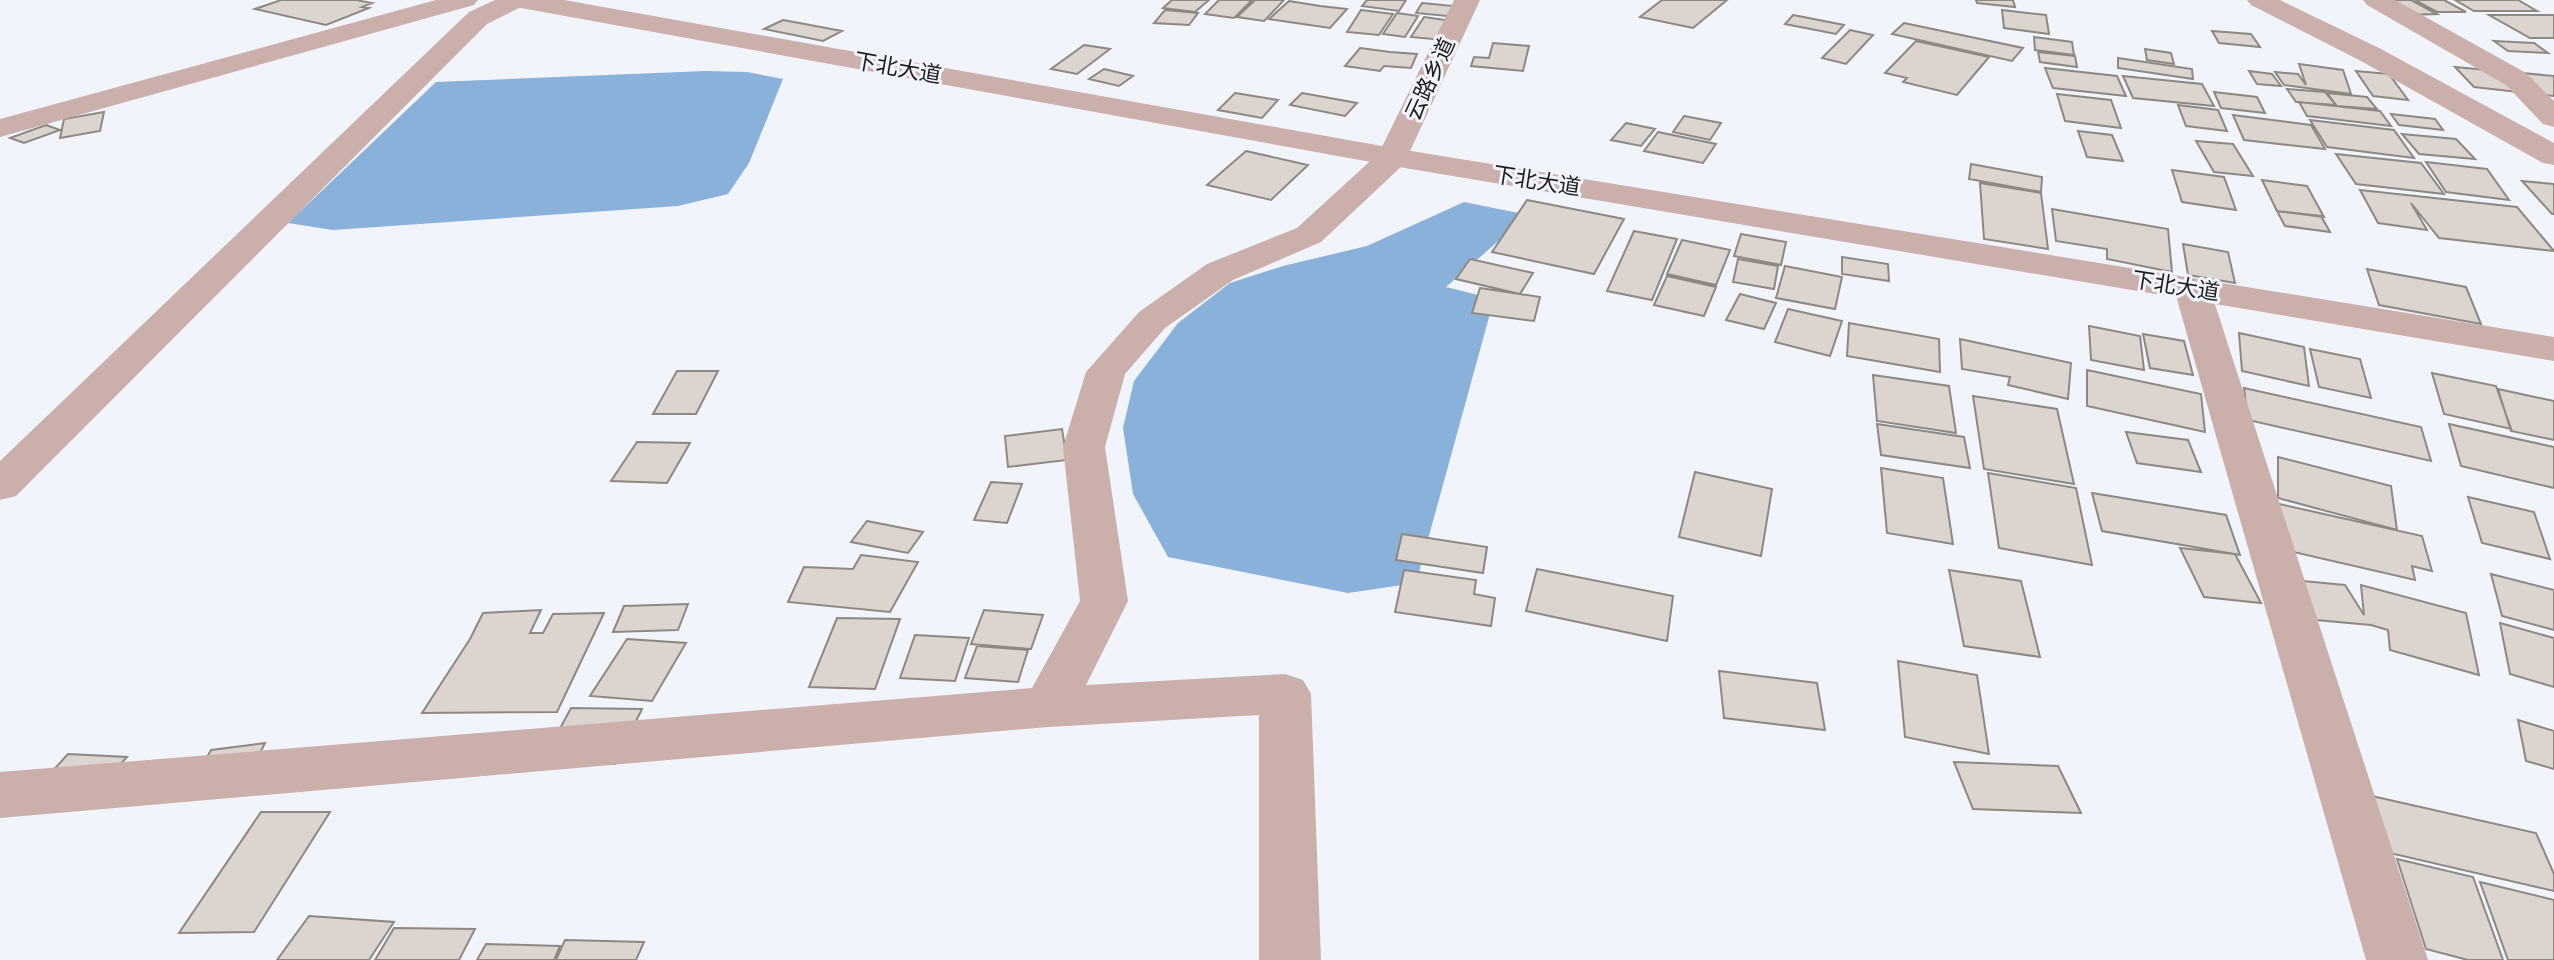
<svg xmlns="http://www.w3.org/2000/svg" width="2554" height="960" viewBox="0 0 2554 960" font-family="Bitter,'Noto Sans SC',serif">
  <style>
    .water { fill: #89b1d9 }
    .building { fill: #dcd5cf; stroke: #8e8883; stroke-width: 2 }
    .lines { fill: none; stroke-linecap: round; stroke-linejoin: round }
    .minor { fill: #cbafab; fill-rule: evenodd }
    .tertiary { fill: #cbafab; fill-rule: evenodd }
    .labels { text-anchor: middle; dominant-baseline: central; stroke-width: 6; stroke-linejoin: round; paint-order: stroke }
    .far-street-label { font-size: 22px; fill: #1c1d20; stroke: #f2f4fc }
  </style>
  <rect width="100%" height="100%" fill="#f2f4fc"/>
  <!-- water -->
  <path class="water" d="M705 71 747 72 783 79 749 163 728 194 678 206 333 230 288 223 436 82Z
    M1464 202 1528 215 1446 287 1494 299 1416 583 1348 593 1168 557 1133 494 1123 428 1134 381 1178 323 1230 283 1283 266 1367 246Z"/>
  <!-- building -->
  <path class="building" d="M281 0H356L372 3 362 7 369 8 326 25 255 9Z
    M1172 0H1209L1195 12 1163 8Z
    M1219 0H1252L1234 18 1205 14Z
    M1255 0H1284L1264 21 1237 17Z
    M1367 0H1406L1399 11 1362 6Z
    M1662 0H1727L1693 28 1640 17Z
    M1976 0H2013L2015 7 1977 3Z
    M2380 0H2411L2437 14 2406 15Z
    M2415 0H2444L2466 12H2437Z
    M2455 0H2518L2537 11H2474Z
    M1289 1 1320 6 1347 9 1330 28 1269 19Z
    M1422 3 1453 6 1447 16 1416 13Z
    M1165 10 1198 13 1189 25 1154 23Z
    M1361 10 1393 14 1379 35 1347 32Z
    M2002 10 2046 15 2049 34 2004 28Z
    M1397 13 1418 16 1405 37 1383 34Z
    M1793 15 1844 25 1836 34 1785 24Z
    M2489 15H2554V38H2530Z
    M1424 17 1452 21 1443 40 1411 37Z
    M783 20 842 31 823 41 764 29Z
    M1904 23 2023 48 2012 61 1892 34Z
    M1850 30 1873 35 1846 64 1822 58Z
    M2212 31 2251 34 2260 47 2219 43Z
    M2034 37 2072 42 2074 55 2035 50Z
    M1916 41 1989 57 1957 95 1903 82 1907 78 1885 73Z
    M2494 41 2534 43 2548 53 2508 51Z
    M1493 43 1529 46 1523 71 1471 66 1474 57 1489 58Z
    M1084 45 1110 49 1077 74 1051 69Z
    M1360 48 1390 52 1417 54 1411 68 1384 66 1380 71 1345 66Z
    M2145 49 2171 53 2174 64 2147 60Z
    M2038 52 2075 56 2077 67 2040 62Z
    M2118 58 2192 69 2193 79 2118 68Z
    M2299 64 2343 70 2351 94 2284 85 2275 72 2298 74 2306 85Z
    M2455 67 2498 71 2518 92 2474 87Z
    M2045 68 2117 76 2126 96 2053 88Z
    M1104 69 1133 76 1119 86 1089 79Z
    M2249 71 2272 74 2281 86 2257 84Z
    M2356 71 2389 74 2408 100 2373 96Z
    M2522 73 2554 76V96L2545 95Z
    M2123 76 2202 84 2214 106 2133 98Z
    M2287 89 2325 92 2336 105 2296 102Z
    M2214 92 2257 97 2265 113 2221 108Z
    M1235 93 1278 100 1262 118 1218 110Z
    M1302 93 1357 103 1345 116 1290 105Z
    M2327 93 2367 97 2377 109 2337 106Z
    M2057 94 2111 100 2121 128 2065 121Z
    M2299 102 2380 111 2391 126 2307 116Z
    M2178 105 2218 110 2227 131 2186 126Z
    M104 112 100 131 60 138 64 119Z
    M2391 114 2435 119 2443 130 2399 125Z
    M2233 115 2311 125 2325 149 2244 140Z
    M1684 116 1721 123 1710 140 1673 132Z
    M2310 120 2394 130 2414 158 2327 147Z
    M1626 123 1655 129 1641 146 1611 140Z
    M46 125 60 130 24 143 10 138Z
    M2078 131 2112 135 2123 161 2087 157Z
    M1658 132 1716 144 1703 163 1644 151Z
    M2402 134 2456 139 2475 159 2419 154Z
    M2196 141 2233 144 2253 176 2214 172Z
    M1246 151 1308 165 1271 200 1207 185Z
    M2336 154 2421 163 2444 194 2356 184Z
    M2426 162 2487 169 2509 200 2446 192Z
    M1971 164 2042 177 2041 192 1969 179Z
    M2172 170 2224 177 2236 210 2182 202Z
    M2262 180 2307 186 2324 217 2277 211Z
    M2522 181 2554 184V214H2552Z
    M1980 183 2041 193 2048 249 1984 239Z
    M2360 190 2517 207 2554 251 2439 238 2411 203 2427 230 2378 223Z
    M1527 200 1624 219 1594 274 1492 252Z
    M2052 209 2168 229 2172 272 2107 259V249L2056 241Z
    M2277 211 2321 216 2330 232 2285 226Z
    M1634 231 1677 239 1652 300 1607 291Z
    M1741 234 1786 242 1781 265 1734 256Z
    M1682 240 1730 250 1716 285 1667 274Z
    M2183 244 2228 252 2235 283 2188 275Z
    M1842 257 1888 264 1889 281 1842 274Z
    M1470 259 1533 273 1520 294 1456 279Z
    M1738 259 1778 266 1774 289 1733 282Z
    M1785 266 1842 277 1835 309 1776 298Z
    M2367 269 2466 287 2481 324 2379 305Z
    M1667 276 1716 287 1704 316 1654 305Z
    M1480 288 1540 297 1534 321 1472 313Z
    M1740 294 1776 303 1764 329 1726 320Z
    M1788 309 1842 321 1830 356 1775 342Z
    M1849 323 1939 339 1940 372 1847 356Z
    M2089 326 2140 336 2144 370 2091 360Z
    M2239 333 2304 347 2309 386 2242 371Z
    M2143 334 2184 341 2193 375 2150 368Z
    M1960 339 2071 363 2068 399 2008 385 2010 377 1962 369Z
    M2310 349 2360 359 2371 398 2319 387Z
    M2087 370 2201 394 2205 432 2087 406Z
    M677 371H718L696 414H653Z
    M2432 373 2496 386 2511 429 2444 414Z
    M1873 375 1949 386 1956 433 1877 421Z
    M2244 388 2421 427 2431 461 2248 420Z
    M2498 389 2554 401V440L2511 431Z
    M1973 396 2057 409 2074 484 1984 469Z
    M1877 424 1964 437 1970 468 1881 455Z
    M2449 424 2554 447V488L2461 466Z
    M1062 429 1067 460 1008 467 1005 436Z
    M2126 432 2188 440 2201 472 2137 463Z
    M637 442 690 443 667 483 611 481Z
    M2278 457 2391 486 2397 530 2278 498Z
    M1881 468 1943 478 1953 544 1887 533Z
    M1695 472 1772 489 1761 556 1679 537Z
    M1988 473 2076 488 2092 565 1999 548Z
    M991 482 1022 484 1007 523 974 520Z
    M2092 493 2226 515 2240 555 2102 531Z
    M2468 497 2534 512 2550 559 2482 543Z
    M2275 503 2422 536 2432 571 2412 566 2415 580 2285 550Z
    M867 521 923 532 908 553 851 542Z
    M1402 534 1487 547 1483 573 1396 560Z
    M2180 548 2235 554 2261 603 2204 597Z
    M861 555 918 562 890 612 788 602 804 567 853 569Z
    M1537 569 1673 596 1667 641 1526 611Z
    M1404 570 1476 580 1474 594 1495 598 1491 626 1395 612Z
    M1949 570 2021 581 2040 657 1964 646Z
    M2491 574 2554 590V630L2502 616Z
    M2292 580 2345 585 2364 615 2361 585 2466 613 2479 675 2390 650 2388 630 2371 625 2316 620Z
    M688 604 678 630 613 632 624 606Z
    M541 610 530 633H543L553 614 604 613 557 712 422 713 470 639 483 613Z
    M984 610 1043 615 1031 649 971 644Z
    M837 618 900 619 875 689 809 687Z
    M2500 623 2554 638V687L2510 674Z
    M915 635 969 638 955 681 900 678Z
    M627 639 686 643 652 701 590 696Z
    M977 646 1028 650 1018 682 965 678Z
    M1898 661 1977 675 1989 754 1905 737Z
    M1719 671 1817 683 1825 730 1724 718Z
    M571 708 642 709 615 764H541Z
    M2518 720 2554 731V769L2526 761Z
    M265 743 248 777 192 784 211 750Z
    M68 754 127 757 88 800 29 797Z
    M1954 762 2058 766 2081 813 1973 809Z
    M2363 794 2536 833 2554 874V891L2381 851Z
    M261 812H330L254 932 179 933Z
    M2397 859 2473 877 2503 960H2468L2426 949Z
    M2480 882 2554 900V960H2508Z
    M309 916 394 922 369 960H277Z
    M394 928 475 929 459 960H375Z
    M565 940 644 942 636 960H556Z
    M486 944 560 946 554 960H477Z"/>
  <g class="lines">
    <!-- minor -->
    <path class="minor" d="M436 0H478L474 5 0 137V119Z
      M495 0H529L525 5 487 24 16 496 0 500V461L469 12Z
      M1454 0H1480L1404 164 1321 242 1233 280 1165 328 1125 374 1105 447 1128 601 1086 685 1285 674 1303 680 1311 694 1321 960H1259V715L1048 727 0 818V772L1032 688 1080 601 1063 447 1086 372 1139 312 1207 264 1297 228 1379 153Z
      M2247 0H2280L2381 49 2554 143V165L2543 163 2361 61 2251 5Z
      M2363 0H2395L2526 73 2554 101V127L2543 124 2506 85 2367 5Z
      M2192 278 2205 281 2210 289 2428 960H2366L2174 289 2179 281Z"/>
    <!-- tertiary -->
    <path class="tertiary" d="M508 0H564L1393 148 2554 337V361L1393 166 521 8 512 5Z"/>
  </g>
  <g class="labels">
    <!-- far-street labels -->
    <g class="far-street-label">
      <text transform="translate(898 68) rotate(10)">下北大道</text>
      <text transform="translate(1430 79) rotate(-65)">云路乡道</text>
      <text transform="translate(1537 181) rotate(9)">下北大道</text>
      <text transform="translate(2176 286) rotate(9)">下北大道</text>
    </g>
  </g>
</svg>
